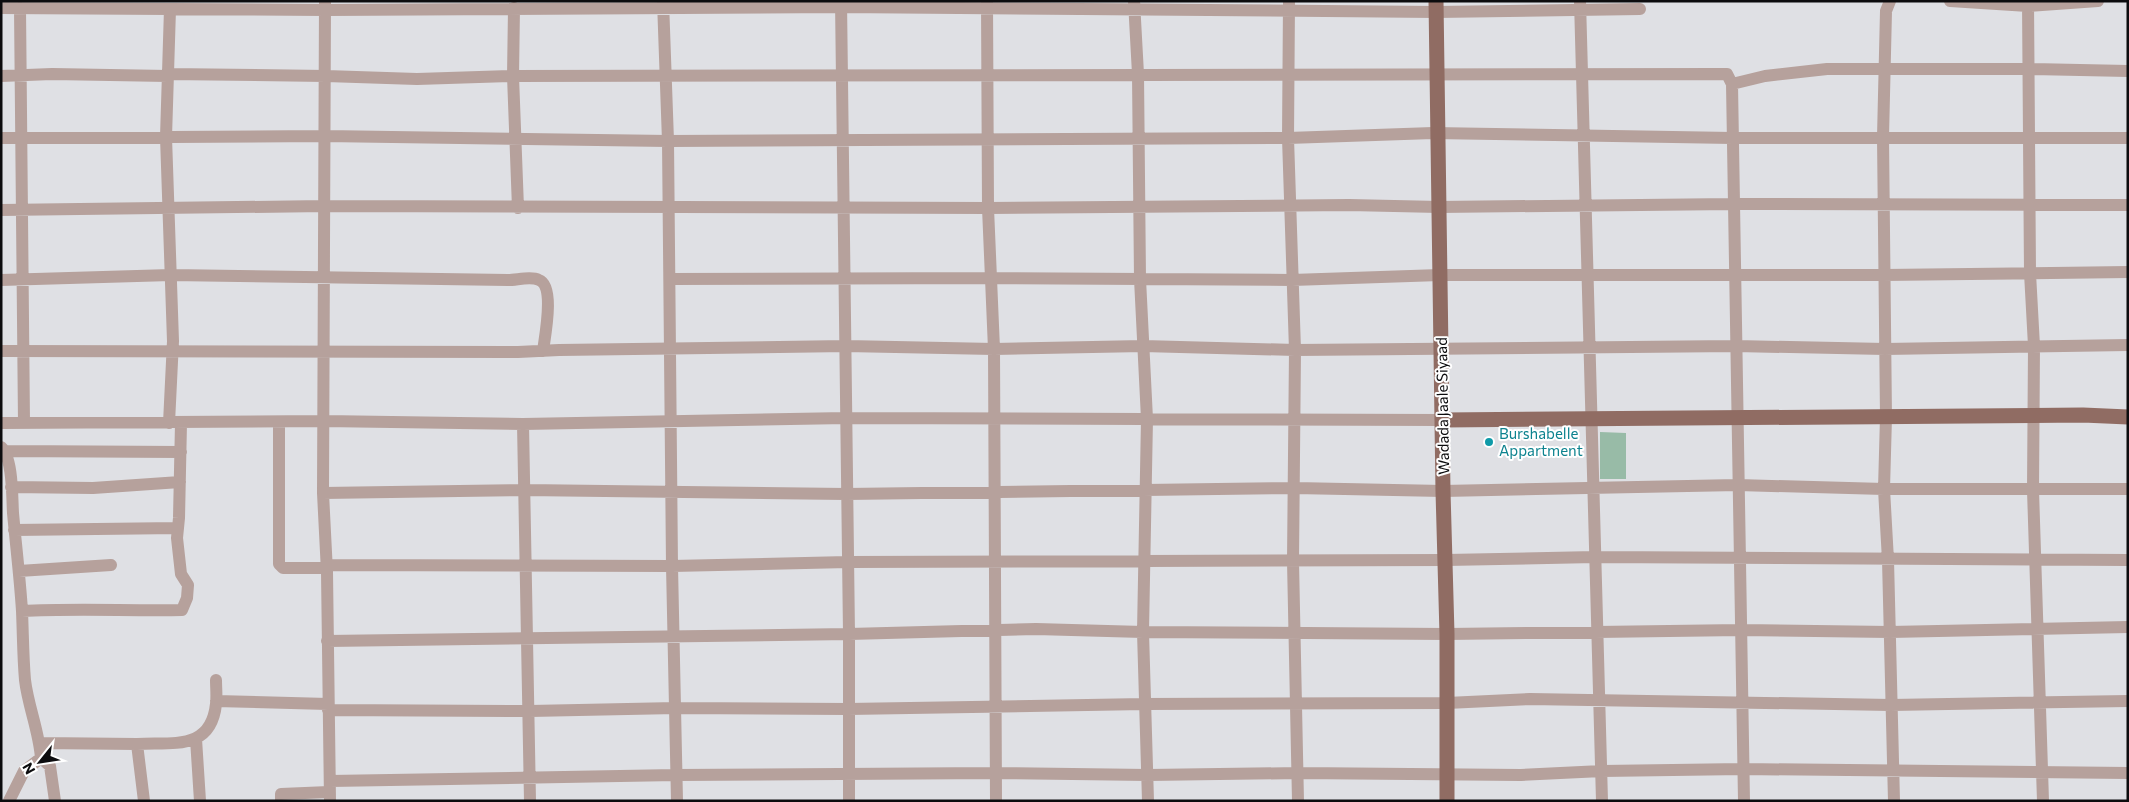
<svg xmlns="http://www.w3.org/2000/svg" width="2129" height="802" viewBox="0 0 2129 802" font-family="Commissioner,sans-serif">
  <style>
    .green { fill: #98bba7 }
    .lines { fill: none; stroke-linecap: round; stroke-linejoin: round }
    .minor { stroke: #b6a19c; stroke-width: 12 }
    .major { stroke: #906c63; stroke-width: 15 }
    .culture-dot { fill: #0f9aa8; stroke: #fff; stroke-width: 2 }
    .labels { text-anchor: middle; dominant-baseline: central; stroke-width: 4; stroke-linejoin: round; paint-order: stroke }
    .street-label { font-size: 15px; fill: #0c0c0e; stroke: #fff }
    .culture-label { font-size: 15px; fill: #0d838f; stroke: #fff; text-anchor: start }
  </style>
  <rect width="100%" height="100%" fill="#dfe0e4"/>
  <!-- green -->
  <path class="green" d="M1600 432 1626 433V479H1600Z"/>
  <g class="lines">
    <!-- minor -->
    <path class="minor" d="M325 1 323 493 327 572 330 801
      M663 1 668 141 672 566 677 801
      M841 1 849 634V801
      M987 1 988 208 994 349 996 801
      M1134 1 1138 74 1140 279 1147 419 1143 632 1148 801
      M1289 1 1288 138 1295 350 1293 561 1298 801
      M1580 1 1602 801
      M1890 1 1886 11 1883 137 1886 417 1884 489 1888 560 1894 801
      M1950 1 2028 6 2098 1
      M2028 1 2030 273 2034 346 2033 490 2043 801
      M1 8 326 10 841 7 1436 12 1640 9
      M20 8 24 423
      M514 8 513 76 518 208
      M167 74 326 76 417 79 513 76 1727 74 1732 84 1744 801
      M1 76 52 74 168 76
      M1732 84 1765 76 1827 69H2027L2128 71
      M1 138 325 136 668 141 1288 138 1433 133 1732 138H2128
      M1 210 325 206 988 208 1349 205 1439 207 1733 204 2128 205
      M670 279 991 278 1292 280 1440 275H1884L2128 272
      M1 280 171 275 508 280C517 280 531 276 539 280 555 286 545 336 543 351
      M1 351 518 352 559 350 846 346 994 349 1143 346 1295 350 1736 346 1885 349 2128 345
      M279 422V564L283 568H326
      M1 423 324 421 523 424 846 418 1443 420
      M169 423 173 341 166 137 170 9
      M523 424 530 801
      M1 447C13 458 12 497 13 513 16 546 20 579 22 611 23 634 23 657 25 680 28 706 39 731 41 758L24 771 9 801
      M5 451 181 452
      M11 487 93 488 180 482
      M323 493 525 490 846 494 1295 488 1443 491 1738 485 1884 489H2128
      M14 530 178 528
      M326 565 672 566 848 562 1446 560 1595 557 2128 560
      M19 571 111 565
      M22 611C75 608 129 611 182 610L187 598 188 585 181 574 177 538 179 518 181 423
      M327 641 849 634 1036 629 1143 632 1447 634 1741 630 1890 632 2128 627
      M216 701 328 704
      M328 710 530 711 676 708 848 709 1144 704 1447 703 1530 699 1891 705 2128 701
      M196 739 200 801
      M40 743 137 744 144 801
      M137 744C173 742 211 751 216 704 217 696 216 688 216 680
      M41 758 50 766 55 801
      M330 781 676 775 995 773 1148 775 1299 773 1521 775 1602 771 1743 769 2128 773
      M281 801V794L329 792"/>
    <!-- major -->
    <path class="major" d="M1436 1 1443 491 1447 634V801
      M1443 420 2083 415 2128 417"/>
  </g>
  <!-- markers -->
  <circle class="culture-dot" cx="1489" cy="442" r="5"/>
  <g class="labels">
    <!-- street labels -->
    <g class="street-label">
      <text transform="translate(1442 406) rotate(-91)">Wadada Jaale Siyaad</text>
    </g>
    <!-- culture labels -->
    <g class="culture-label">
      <text x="1499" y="433">Burshabelle<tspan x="1499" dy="17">Appartment</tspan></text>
    </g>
  </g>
  <!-- border -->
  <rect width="2129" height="802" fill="none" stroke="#0c0c0e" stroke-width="5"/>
  <!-- north arrow -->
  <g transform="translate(40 762) rotate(240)" stroke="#ffffff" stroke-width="4" paint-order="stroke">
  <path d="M0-4L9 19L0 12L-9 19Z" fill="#0c0c0e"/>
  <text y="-8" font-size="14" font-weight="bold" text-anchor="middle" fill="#0c0c0e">N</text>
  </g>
</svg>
